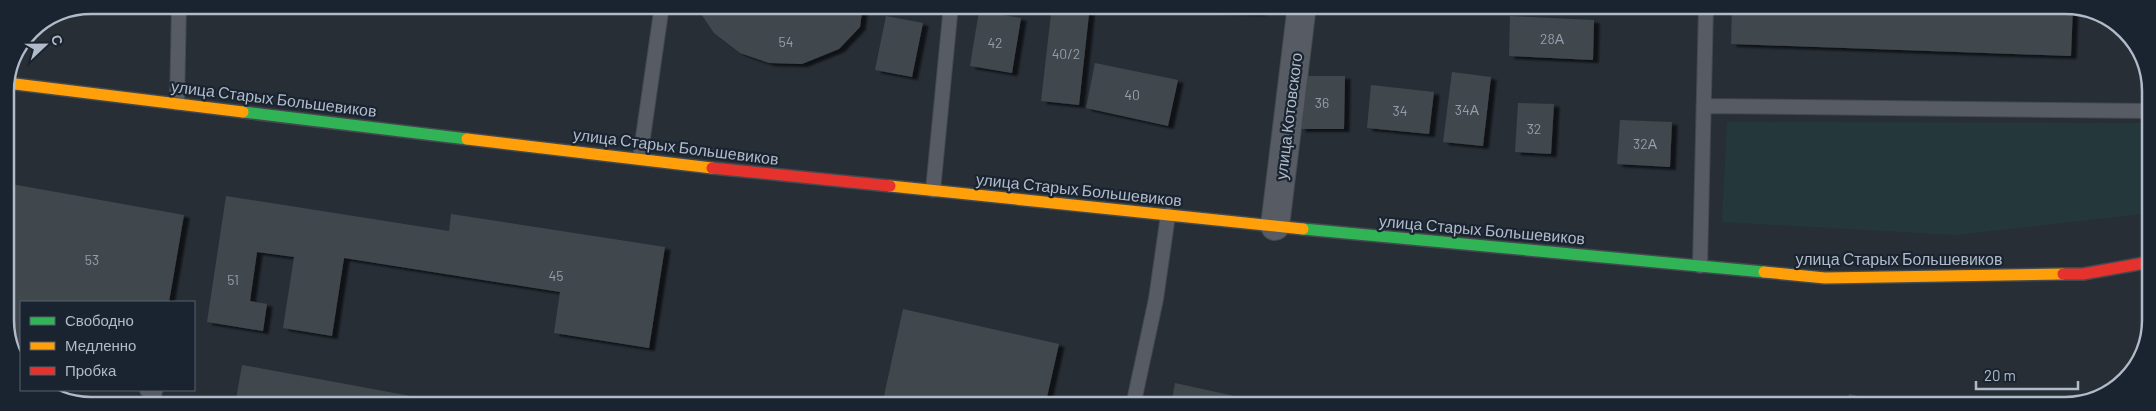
<svg xmlns="http://www.w3.org/2000/svg" width="2156" height="411" viewBox="0 0 2156 411" font-family="Barlow,sans-serif">
  <style>
    .green { fill: #24383c }
    .building { fill: #41474e; filter: url(#shadow) }
    .lines { fill: none; stroke-linecap: round; stroke-linejoin: round }
    .lane-casing { stroke: #43494f; stroke-width: 16 }
    .street-casing { stroke: #43494f; stroke-width: 30 }
    .fast-casing { stroke: #43494f; stroke-width: 14 }
    .slow-casing { stroke: #43494f; stroke-width: 14 }
    .jam-casing { stroke: #43494f; stroke-width: 14 }
    .lane { stroke: #575c64; stroke-width: 14 }
    .street { stroke: #575c64; stroke-width: 28 }
    .fast { stroke: #30b455; stroke-width: 11 }
    .slow { stroke: #ff9f0a; stroke-width: 11 }
    .jam { stroke: #e5322d; stroke-width: 11 }
    .labels { text-anchor: middle; dominant-baseline: central; stroke-width: 4.5; stroke-linejoin: round; paint-order: stroke }
    .number-label { font-size: 14px; fill: #949daa }
    .street-label { font-size: 16px; fill: #b0bac8; stroke: #1a2431 }
    .rim { fill: none; stroke: #b0bac8; stroke-width: 2.5 }
  </style>
  <defs>
    <filter id="shadow"><feDropShadow dx="5.5" dy="3" stdDeviation="1" flood-color="#0009"/></filter>
  </defs>
  <rect width="100%" height="100%" fill="#272e36"/>
  <!-- green -->
  <path class="green" d="M1727 122 2149 123 2150 213 1956 235 1722 222Z"/>
  <!-- building -->
  <path class="building" d="M695 5H863L860 27 839 49 802 64 769 63 740 53 714 33Z
    M1052 5H1090L1079 105 1041 101Z
    M1211 5H1260V13L1211 11Z
    M1732 6H2073L2071 56 1731 44Z
    M979 11 1021 18 1012 73 970 66Z
    M886 16 923 23 912 77 875 70Z
    M1510 16 1594 20 1593 60 1509 56Z
    M1095 63 1178 80 1168 126 1086 108Z
    M1452 72 1491 77 1483 146 1443 142Z
    M1300 76H1345L1344 129H1300Z
    M1371 85 1434 92 1429 134 1367 128Z
    M1518 103 1554 104 1551 154 1515 152Z
    M1620 120 1672 122 1670 167 1617 164Z
    M6 183 184 215 169 302H21V344L8 341Z
    M226 196 449 231 451 214 665 247 649 348 554 333 560 292 344 258 332 336 283 328 294 257 257 252 250 301 267 304 263 331 207 322Z
    M903 309 1059 344 1045 406 882 405Z
    M242 365 454 404V405H235Z
    M1175 383 1276 405V406H1171Z
    M1849 394 1901 405V406H1846Z"/>
  <g class="lines">
    <defs>
      <path id="lane" d="M177 103 179 5
        M1704 106 2149 111
        M640 158 662 5
        M933 190 951 5
        M1700 266 1706 6
        M147 390 155 391 152 405
        M1133 406 1156 299 1168 215"/>
      <path id="street" d="M1275 226 1302 5"/>
      <path id="fast" d="M243 112 467 139
        M1303 229 1764 272"/>
      <path id="slow" d="M7 83 243 112
        M467 139 712 168
        M890 186 1303 229
        M1764 272 1825 278 2063 274"/>
      <path id="jam" d="M712 168 890 186
        M2063 274H2083L2150 262"/>
    </defs>
    <!-- lane casing -->
    <use href="#lane" class="lane-casing"/>
    <!-- street casing -->
    <use href="#street" class="street-casing"/>
    <!-- fast casing -->
    <use href="#fast" class="fast-casing"/>
    <!-- slow casing -->
    <use href="#slow" class="slow-casing"/>
    <!-- jam casing -->
    <use href="#jam" class="jam-casing"/>
    <!-- lane -->
    <use href="#lane" class="lane"/>
    <!-- street -->
    <use href="#street" class="street"/>
    <!-- fast -->
    <use href="#fast" class="fast"/>
    <!-- slow -->
    <use href="#slow" class="slow"/>
    <!-- jam -->
    <use href="#jam" class="jam"/>
  </g>
  <g class="labels">
    <!-- number labels -->
    <g class="number-label">
      <text x="1552" y="38">28А</text>
      <text x="786" y="41">54</text>
      <text x="995" y="42">42</text>
      <text x="1066" y="53">40/2</text>
      <text x="1132" y="94">40</text>
      <text x="1322" y="102">36</text>
      <text x="1467" y="109">34А</text>
      <text x="1400" y="110">34</text>
      <text x="1534" y="128">32</text>
      <text x="1645" y="143">32А</text>
      <text x="92" y="259">53</text>
      <text x="556" y="275">45</text>
      <text x="233" y="279">51</text>
    </g>
    <!-- street labels -->
    <g class="street-label">
      <text transform="translate(274 98) rotate(7)">улица Старых Большевиков</text>
      <text transform="translate(1288 116) rotate(-83)">улица Котовского</text>
      <text transform="translate(676 146) rotate(7)">улица Старых Большевиков</text>
      <text transform="translate(1079 189) rotate(6)">улица Старых Большевиков</text>
      <text transform="translate(1482 229) rotate(5)">улица Старых Большевиков</text>
      <text x="1899" y="258">улица Старых Большевиков</text>
    </g>
  </g>
  <!-- crop -->
  <path d="M0 0H2156V411H0ZM91 14H2065A77 77 0 0 1 2142 91V320A77 77 0 0 1 2065 397H91A77 77 0 0 1 14 320V91A77 77 0 0 1 91 14Z" fill="#1a2431" fill-rule="evenodd"/>
  <path class="rim" d="M91 14H2065A77 77 0 0 1 2142 91V320A77 77 0 0 1 2065 397H91A77 77 0 0 1 14 320V91A77 77 0 0 1 91 14Z"/>
  <!-- legend -->
  <rect x="20" y="301" width="175" height="90" fill="#1a2431" stroke="#56606d"/>
  <rect x="30" y="317" width="25" height="8" fill="#30b455" stroke="#56606d"/>
  <text x="65" y="326" font-size="15" fill="#b0bac8">Свободно</text>
  <rect x="30" y="342" width="25" height="8" fill="#ff9f0a" stroke="#56606d"/>
  <text x="65" y="351" font-size="15" fill="#b0bac8">Медленно</text>
  <rect x="30" y="367" width="25" height="8" fill="#e5322d" stroke="#56606d"/>
  <text x="65" y="376" font-size="15" fill="#b0bac8">Пробка</text>
  <!-- north arrow -->
  <g transform="translate(45 45) rotate(68)" stroke="#1a2431" stroke-width="4" paint-order="stroke">
  <path d="M0-4L9 19L0 12L-9 19Z" fill="#b0bac8"/>
  <text y="-8" font-size="14" font-weight="bold" text-anchor="middle" fill="#b0bac8">С</text>
  </g>
  <!-- scale -->
  <path d="M1976 381v8h102v-8" fill="none" stroke="#b0bac8" stroke-width="2.5"/>
  <text x="1984" y="381" font-size="15" fill="#b0bac8" stroke="#1a2431" stroke-width="4" paint-order="stroke">20 m</text>
</svg>
